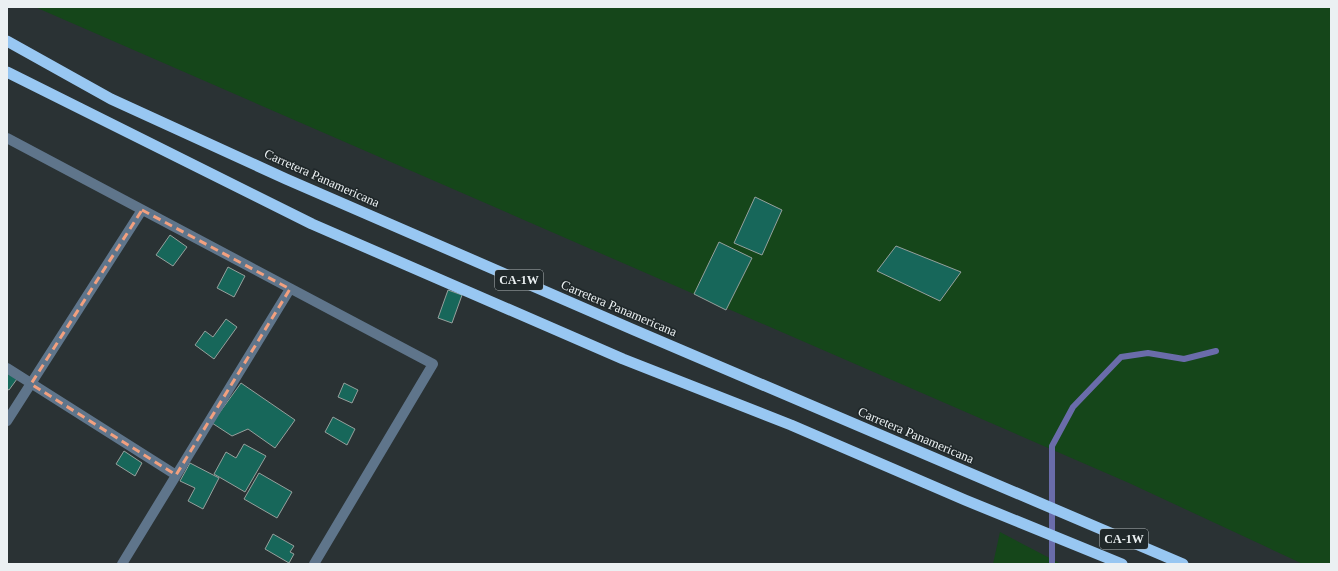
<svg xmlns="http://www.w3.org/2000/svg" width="1338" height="571" viewBox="0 0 1338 571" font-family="'Times New Roman',serif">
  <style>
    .green { fill: #15461a }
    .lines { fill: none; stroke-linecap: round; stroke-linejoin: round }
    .stream { stroke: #6a6caa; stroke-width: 6 }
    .building { fill: #17675a; stroke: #96a09d }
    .minor { stroke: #5f758b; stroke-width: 10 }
    .trunk { stroke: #98c7f2; stroke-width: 11 }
    .marked { fill: none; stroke: #f2a07f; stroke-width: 3; stroke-dasharray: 8 5; stroke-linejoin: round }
    .labels { text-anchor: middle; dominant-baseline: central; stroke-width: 3.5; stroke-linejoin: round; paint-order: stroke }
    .shield { fill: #20282a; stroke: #aeb4b6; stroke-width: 1 }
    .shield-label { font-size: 12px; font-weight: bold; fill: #ebf0f2 }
    .street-label { font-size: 13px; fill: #ebf0f2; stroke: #20282a }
  </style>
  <rect width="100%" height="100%" fill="#2a3234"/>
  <!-- green -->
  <path class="green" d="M35 7H1331V564H1303L1129 483 694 294Z
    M1000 532 1061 564H993Z"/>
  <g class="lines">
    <!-- stream -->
    <path class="stream" d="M1052 564V446L1073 407 1121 357 1148 353 1184 359 1216 351"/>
  </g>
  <!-- building -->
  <path class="building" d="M755 197 782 210 762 255 734 243Z
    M170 235 187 247 173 266 156 255Z
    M719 242 752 258 726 310 694 294Z
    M896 246 961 272 940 301 877 271Z
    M228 267 245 276 234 297 217 288Z
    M448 290 462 295 452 323 438 318Z
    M226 319 237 327 214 359 195 345 205 331 213 337Z
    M7 372 17 379 9 390 7 389Z
    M241 383 295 420 275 448 248 429 232 436 212 423Z
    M344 383 358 390 352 403 338 397Z
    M333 417 355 429 347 445 325 432Z
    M244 444 266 456 245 492 214 474 226 452 236 458Z
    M124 451 142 463 135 476 116 464Z
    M190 463 219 478 203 509 188 501 195 488 180 481Z
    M259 473 292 492 277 518 244 499Z
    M273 534 294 546 290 552 294 554 289 563 265 549Z"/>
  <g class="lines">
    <!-- minor -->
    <path class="minor" d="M7 138 433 364 314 564
      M7 368 176 475
      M7 421 142 210
      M122 564 290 289"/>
    <!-- trunk -->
    <path class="trunk" d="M7 41 111 99 286 179 634 330 1183 564
      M7 72 312 224 623 359 791 425 965 500 1122 564"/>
  </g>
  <!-- marked area -->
  <path class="marked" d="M142 210 290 289 176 475 31 384Z"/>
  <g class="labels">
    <!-- shield labels -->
    <g class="shield">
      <rect x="495" y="270" width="48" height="20" rx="3"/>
      <rect x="1100" y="529" width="48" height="20" rx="3"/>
    </g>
    <g class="shield-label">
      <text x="519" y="280">CA-1W</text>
      <text x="1124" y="539">CA-1W</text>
    </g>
    <!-- street labels -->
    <g class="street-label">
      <text transform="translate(322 178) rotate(24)">Carretera Panamericana</text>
      <text transform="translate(619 308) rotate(23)">Carretera Panamericana</text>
      <text transform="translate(916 435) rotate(23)">Carretera Panamericana</text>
    </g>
  </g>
  <!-- border -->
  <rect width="1338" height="571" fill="none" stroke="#ebf0f2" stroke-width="16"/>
</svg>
